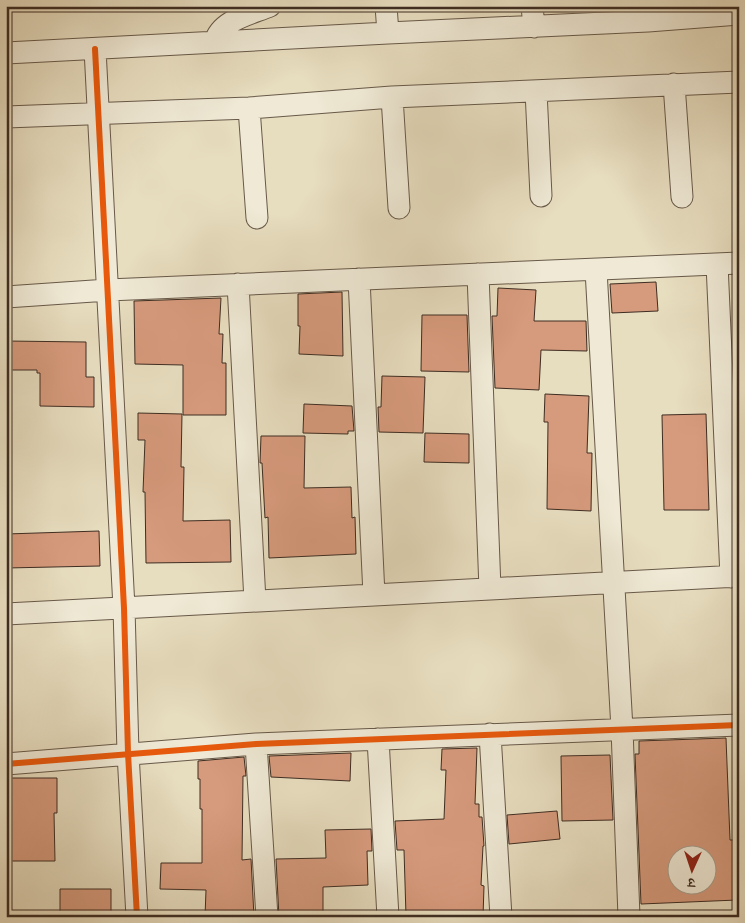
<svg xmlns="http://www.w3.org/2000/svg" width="745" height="923" viewBox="0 0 745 923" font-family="'IM FELL Double Pica','Noto Serif Devanagari',serif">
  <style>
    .building { fill: #d69a7c; stroke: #3e2d22; fill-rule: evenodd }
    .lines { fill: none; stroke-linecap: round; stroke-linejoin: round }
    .minor-casing { stroke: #685949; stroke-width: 23 }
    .minor { stroke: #efe9d5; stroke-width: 21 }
    .cycleway-casing { stroke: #efe9d5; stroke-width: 9 }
    .cycleway { stroke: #e8590c; stroke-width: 6 }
  </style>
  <rect width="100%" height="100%" fill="#e7ddbf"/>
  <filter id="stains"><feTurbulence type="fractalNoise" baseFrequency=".004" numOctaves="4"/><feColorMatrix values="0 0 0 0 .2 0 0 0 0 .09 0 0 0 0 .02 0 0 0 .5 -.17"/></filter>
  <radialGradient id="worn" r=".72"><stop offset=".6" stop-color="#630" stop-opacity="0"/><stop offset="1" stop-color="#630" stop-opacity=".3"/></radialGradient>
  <!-- building -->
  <path class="building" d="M656 282 658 311 612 313 610 284Z
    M498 288 536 290 534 321H586L587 351 541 350 539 390 495 388 492 316H497Z
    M342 292 343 356 299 354 300 326H298V294Z
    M221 298 219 334H223L222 363H226V415H183V365L135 364 134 301Z
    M422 315H467L469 372 421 371Z
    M6 341 86 342V377H94V407L40 406V373H37V370H6Z
    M382 376 425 377 423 433 379 432 378 407H381Z
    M545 394 589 396 587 453H592L591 511 547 509 548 422H544Z
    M304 404 352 406 354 431H348V434L303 433Z
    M138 413 182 414 181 467H184L183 521 230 520 231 562 146 563 145 492H143L145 440H138Z
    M706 414 709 510H664L662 415Z
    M425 433 469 434V463L424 462Z
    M261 436H305L304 488 351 487 352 518 355 517 356 554 269 558 268 517 265 518 262 463H260Z
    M99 531 100 566 6 568V534Z
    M726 738 730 840H735L737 900 641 904 635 754H639V741ZM678 856H708V886H678Z
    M477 748 475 804H479V817H482L484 846H483L481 885 484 886 483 917H454V915L406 916 404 850H397L395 821 444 819 446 770H441L442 749Z
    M351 753 350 781 271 777 269 756Z
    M610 755 613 820 562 821 561 756Z
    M244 757 246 776H243L242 860 251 859 254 917H205L206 890 160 889 161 863H202V809H200V779H198V761Z
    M9 778H57V813H54L55 861H6V825H10Z
    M557 811 560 839 509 844 507 815Z
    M371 829 372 851H367L368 885 323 887V917H279L276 859 326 858 325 830Z
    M60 889H111V917H60Z"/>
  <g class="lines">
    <defs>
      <path id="minor" d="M386 6 388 33
        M532 6 534 27
        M215 42C220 20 251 14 270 6
        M95 49 124 608 128 753 137 917
        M6 53 388 33 648 21 739 14
        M674 84 682 197
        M536 91 541 196
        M392 97 399 208
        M249 108 257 218
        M6 117 249 108 392 97 739 82
        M717 264 731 577
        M596 270 622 729 629 917
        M478 274 490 589
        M359 279 374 595
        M238 284 255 601
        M6 297 108 290 739 263
        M6 614 739 576
        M490 734 501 917
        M378 739 388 917
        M256 744 267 917
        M6 764 256 744 739 725"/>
    </defs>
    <!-- minor casing -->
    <use href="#minor" class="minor-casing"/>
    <!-- minor -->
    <use href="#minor" class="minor"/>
    <defs>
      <path id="cycleway" d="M95 49 124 608 128 753 137 917
        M6 764 256 744 739 725"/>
    </defs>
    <!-- cycleway casing -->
    <use href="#cycleway" class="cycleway-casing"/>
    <!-- cycleway -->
    <use href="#cycleway" class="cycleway"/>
  </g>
  <!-- margin -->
  <rect width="745" height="923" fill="none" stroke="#e7ddbf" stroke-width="25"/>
  <rect x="8" y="8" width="730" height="908" fill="none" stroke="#3e2d22" stroke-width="2.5"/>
  <rect x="12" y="12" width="720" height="898" fill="none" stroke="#3e2d22"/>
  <!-- north arrow -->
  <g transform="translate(692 870) rotate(183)"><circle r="24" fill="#efe9d5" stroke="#a89e8d"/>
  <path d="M0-4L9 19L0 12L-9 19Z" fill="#8f2418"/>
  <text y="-8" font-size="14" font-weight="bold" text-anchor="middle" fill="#3e2d22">उ</text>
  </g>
  <rect width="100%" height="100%" filter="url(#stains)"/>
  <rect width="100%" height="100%" fill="url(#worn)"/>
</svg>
